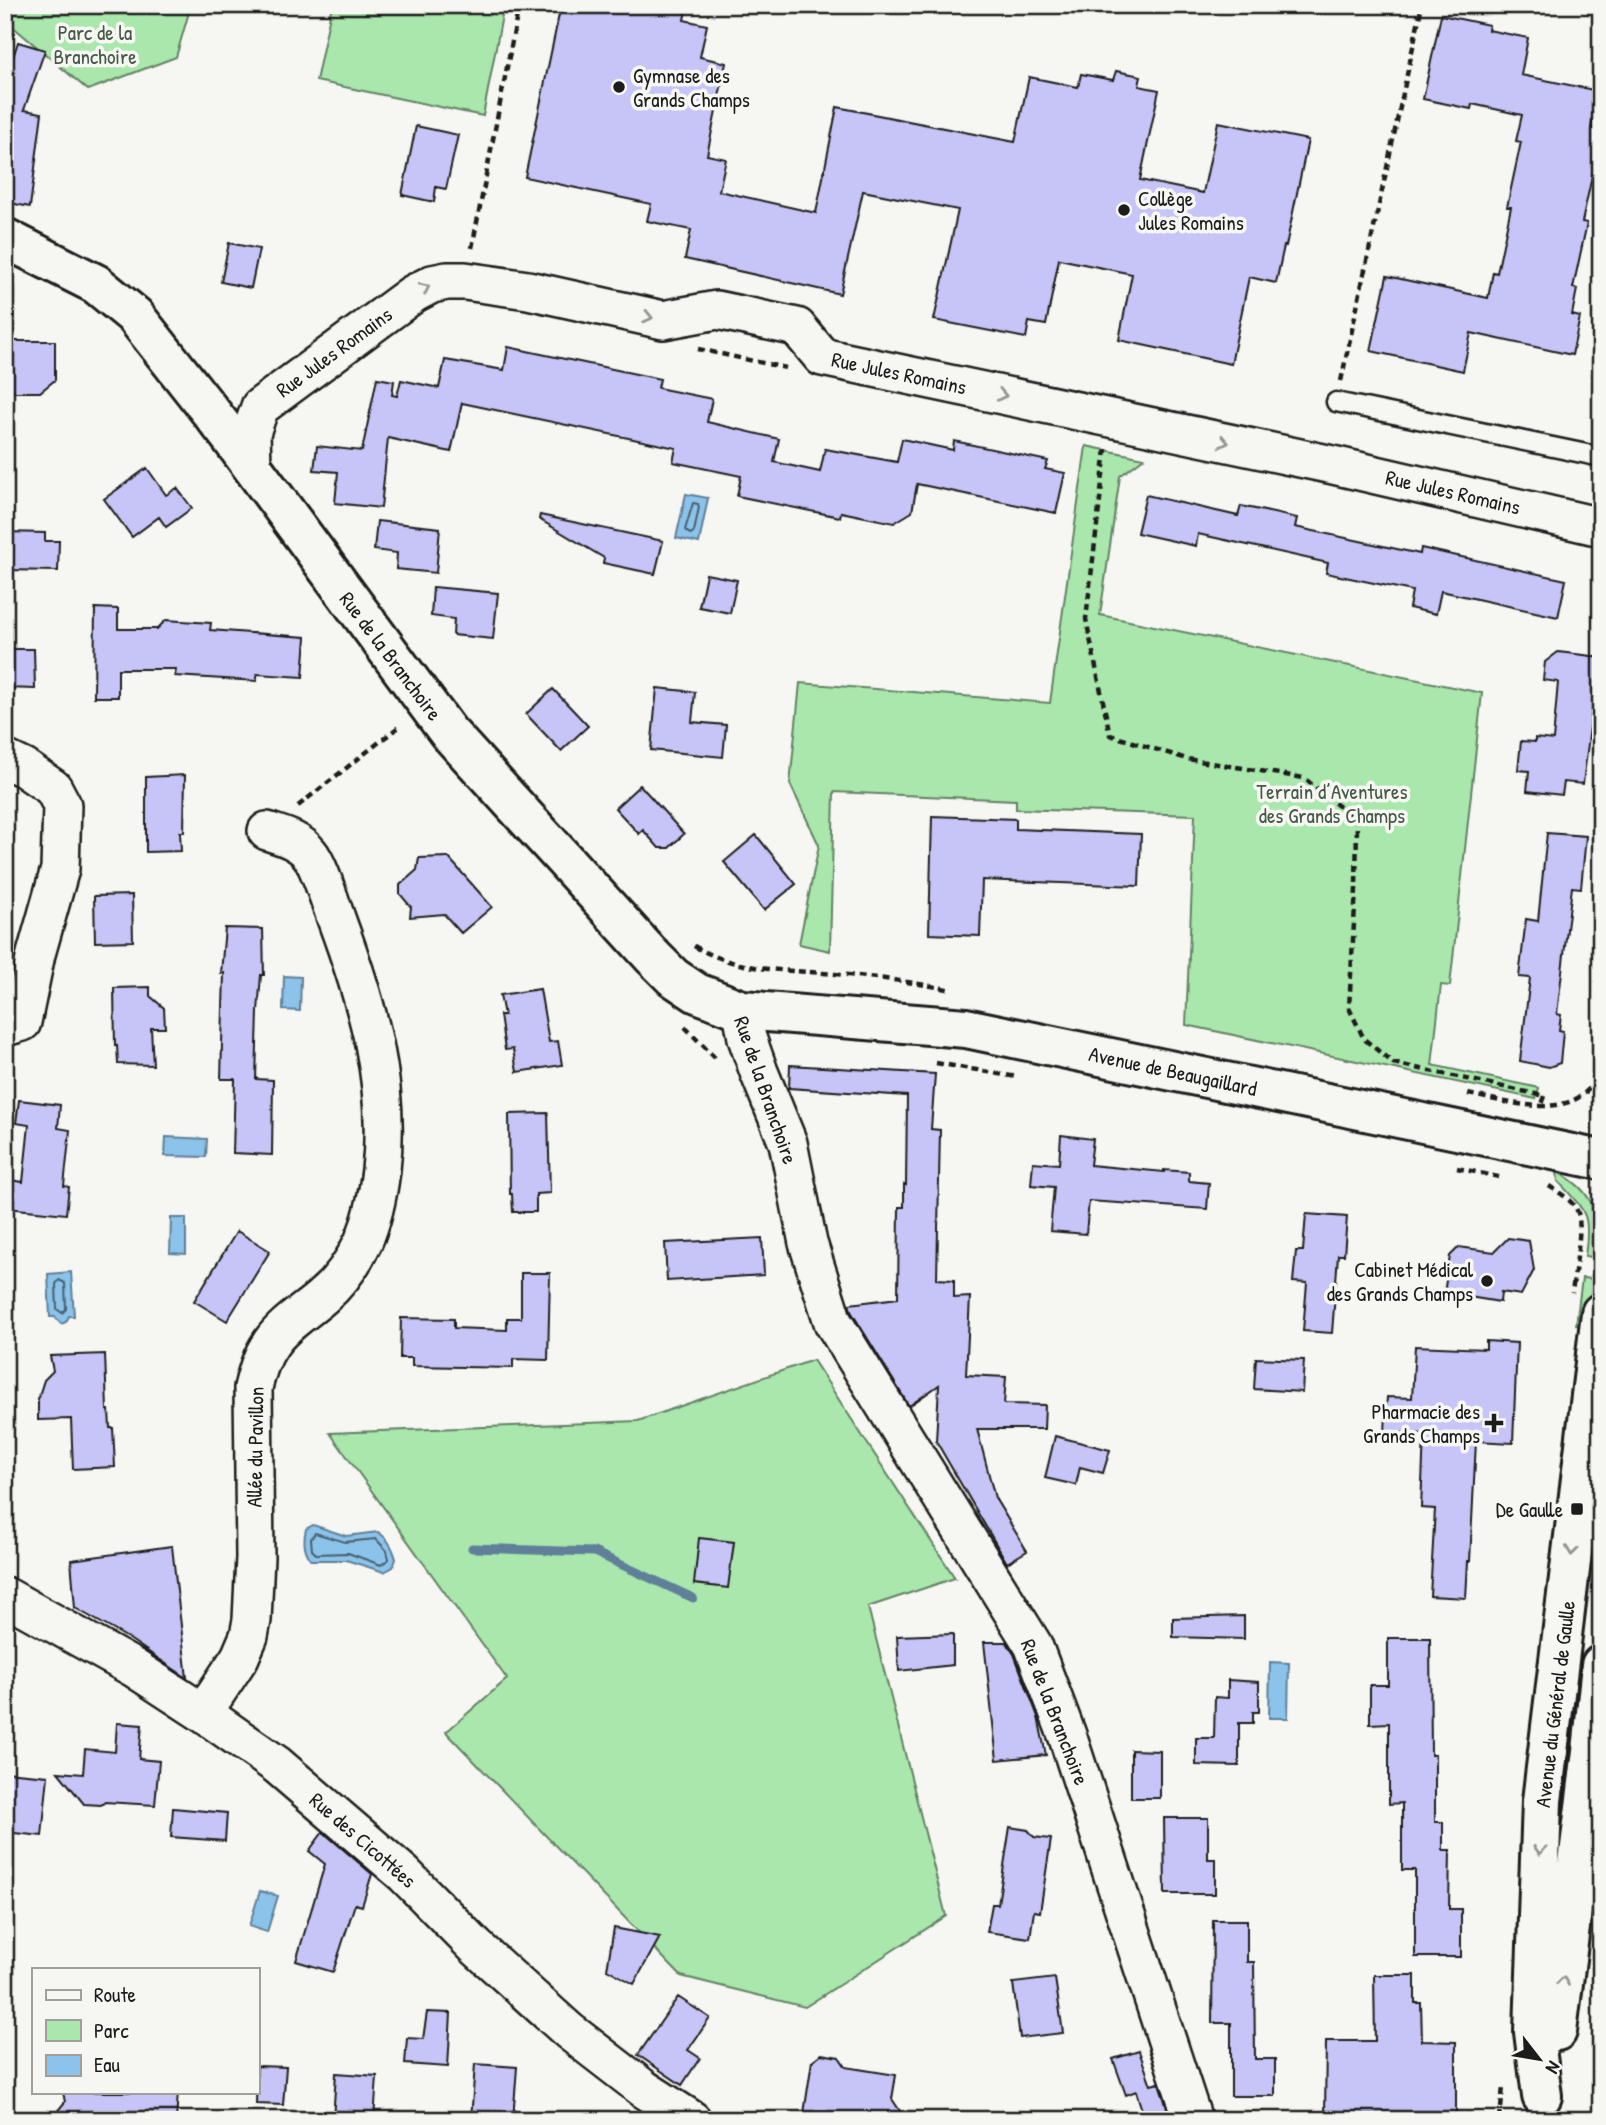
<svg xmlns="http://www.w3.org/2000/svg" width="1606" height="2125" viewBox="0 0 1606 2125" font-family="'Patrick Hand',sans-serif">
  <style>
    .green { fill: #a9e7ad; stroke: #628264; stroke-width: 2 }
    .water { fill: #8bc3ea; stroke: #5f8098; stroke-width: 2 }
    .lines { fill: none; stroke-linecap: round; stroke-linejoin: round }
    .shore { stroke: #485f6e; stroke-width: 2 }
    .stream { stroke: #5f8098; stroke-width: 9 }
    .building { fill: #c7c5f8; stroke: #1c1c1c; stroke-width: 2 }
    .lane-casing { stroke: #1c1c1c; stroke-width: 23 }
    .street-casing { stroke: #1c1c1c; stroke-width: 42 }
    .secondary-casing { stroke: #1c1c1c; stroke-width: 44 }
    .path { stroke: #1c1c1c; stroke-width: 4.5; stroke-dasharray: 7 5; stroke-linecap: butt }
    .lane { stroke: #f6f6f2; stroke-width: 18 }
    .street { stroke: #f6f6f2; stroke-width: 37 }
    .secondary { stroke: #f6f6f2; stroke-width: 38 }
    .oneway { stroke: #949492 }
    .poi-dot { fill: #1c1c1c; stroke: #f6f6f2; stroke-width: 2.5 }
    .labels { text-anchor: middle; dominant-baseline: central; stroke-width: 7; stroke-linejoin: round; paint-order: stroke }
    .park-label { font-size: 21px; fill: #465948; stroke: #f6f6f2 }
    .poi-label { font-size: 21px; fill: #1c1c1c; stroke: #f6f6f2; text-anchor: end }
    .street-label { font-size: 21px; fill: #1c1c1c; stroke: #f6f6f2 }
  </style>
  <rect width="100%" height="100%" fill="#f6f6f2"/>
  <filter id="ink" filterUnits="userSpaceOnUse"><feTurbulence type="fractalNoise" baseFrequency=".0143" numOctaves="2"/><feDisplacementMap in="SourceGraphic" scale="14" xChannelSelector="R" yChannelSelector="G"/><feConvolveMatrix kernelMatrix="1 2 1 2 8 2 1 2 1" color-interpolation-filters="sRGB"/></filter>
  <g filter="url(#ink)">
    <!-- green -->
    <path class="green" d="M5 5H191L176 57 88 90 5 20Z
      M332 5H504L483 116 316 81Z
      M1086 446 1144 458 1120 476 1100 615 1482 693 1450 986 1441 985 1432 1065 1539 1088 1536 1099 1186 1025 1195 815 1016 809V800L834 792 830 951 799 944 819 845 790 784 800 683 1050 703Z
      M1557 1172C1596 1191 1601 1218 1596 1258L1585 1256C1591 1213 1586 1212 1558 1181Z
      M1582 1278 1593 1279 1588 1326 1576 1325Z
      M813 1360 955 1578 868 1607 946 1916 805 2007 681 1976 446 1732 507 1679 330 1433 638 1421Z"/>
    <!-- water -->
    <path class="water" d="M686 494 708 498 699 543 676 538Z
      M284 976 301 977 300 1011 283 1010Z
      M166 1137 207 1139 206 1157 165 1156Z
      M171 1218H186V1254L170 1253Z
      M71 1272 74 1316H69L66 1322 61 1324 55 1317H50L48 1274Z
      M313 1525 346 1536 378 1532C388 1538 393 1548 396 1559L393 1567 384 1572 346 1560H311C304 1550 303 1541 306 1529Z
      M1270 1662 1289 1663 1288 1718H1269Z
      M260 1891 278 1896 267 1932 249 1926Z"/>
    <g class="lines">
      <!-- shore -->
      <path class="shore" d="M693 503 698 504 699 507 694 532 690 534 685 530Z
        M59 1280 65 1283 66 1309 62 1313 57 1309 56 1284Z
        M315 1533 345 1542 376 1539 387 1551 389 1559 381 1565 348 1553 316 1554 312 1550 311 1539Z"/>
      <!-- stream -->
      <path class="stream" d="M472 1548 594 1552 693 1598"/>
    </g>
    <!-- building -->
    <path class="building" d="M561 5H687L684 20 707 25 700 57 726 63 707 155 726 159 719 191 816 213 837 107 1015 142 1029 77 1078 87 1081 74 1113 80 1116 71 1141 76 1139 86 1159 90 1140 180 1203 193 1218 122 1308 140 1286 246H1284L1276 283 1249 277 1231 364 1119 340 1132 274 1059 259 1046 325 1029 322 1026 338 934 320 958 210 863 191 840 294 685 259 691 230 647 221 651 204 525 177Z
      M1441 15 1489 25 1488 30 1528 38 1521 75 1598 91 1591 128 1601 130V160L1596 158 1582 222 1587 223 1573 288 1577 289 1572 315 1580 317 1572 355 1471 333 1463 371 1371 351 1387 276 1488 298 1493 272 1497 273 1511 207H1507L1521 142 1516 141 1522 115 1472 104 1471 109 1423 99Z
      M18 42 45 50 24 110 42 113 30 207 5 202V81Z
      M416 126 458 135 446 189 436 187 434 202 402 195Z
      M229 243 259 249 251 288 221 282Z
      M5 341H55V380L40 392H15L5 383Z
      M508 347 660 379 658 388 712 399 707 422 779 439 774 462 820 472 825 449 897 462 902 439 953 450 954 441 1048 461 1045 469 1065 473 1056 513 917 484 912 512 894 523 841 512 840 517 737 496 741 476 673 462 676 448 462 403 451 452 388 438 381 508 335 503 338 472 314 470 317 446 362 451 377 378 394 381 392 395 397 396 401 380 439 388 445 360 504 370Z
      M147 468 166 495 177 488 192 508 166 527 159 517 132 537 104 499Z
      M1146 495 1238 516 1241 506 1297 518 1295 527 1420 554 1421 548 1566 580 1558 617 1441 591 1436 614 1409 608 1412 591 1326 573 1328 563 1198 534 1196 546 1137 533Z
      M540 515 663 541 655 574 603 563 604 558 539 519Z
      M377 521 440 528 436 573 396 569 397 553 374 550Z
      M5 532 45 533V541H59L58 571 5 570Z
      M706 574 737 580 730 613 699 607Z
      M433 587 498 593 493 639 453 635 454 619 431 616Z
      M95 608 118 609V629H157L166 620 211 623 210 630 306 637 303 677 257 674V681L175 676 176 669H118V697H94Z
      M5 649H34L35 689 5 688Z
      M1558 652 1600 657 1597 712 1592 711 1583 784 1564 782 1562 795 1527 791 1529 771 1518 770 1521 741 1535 742V738L1553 740 1558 682 1543 680 1545 662Z
      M657 688 695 692 692 722 726 725 723 757 651 750Z
      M553 689 588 726 561 751 526 714Z
      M185 775 184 832H180L181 851 146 852V777Z
      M640 785 684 834 669 848H659L643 830 639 834 615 808Z
      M932 816 1016 819V829L1141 834 1139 886 982 880 980 936 929 934Z
      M1547 833 1586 836 1581 888 1572 887 1557 1014 1561 1015 1559 1030 1563 1031 1560 1063 1549 1067 1520 1061 1530 978 1519 977 1526 919 1538 921Z
      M756 835 796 884 764 910 724 862Z
      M448 857 492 907 461 933 444 914 410 917 411 907 400 894V885L417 870 419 858Z
      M132 895 133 941 95 942 94 896Z
      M225 928 263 929 264 975H261L258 1011 256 1079 273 1080 272 1155 233 1153 235 1079H221L224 973H221Z
      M150 987V996L164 1008 165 1028H151L153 1065 118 1064 117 1045 115 1046 114 988Z
      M540 989 549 1042 558 1041 562 1065 517 1072 513 1049 505 1050 500 1015H504L500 995Z
      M790 1065 935 1074 931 1129 940 1130 937 1279 954 1280V1298L970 1297 966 1375 1006 1377 1004 1404 1045 1405 1044 1429H977L995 1498 1027 1551 1007 1563 936 1441 939 1385 909 1406 852 1313 849 1304 898 1298 899 1207H904V1184L906 1185 907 1096 789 1088Z
      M19 1100 60 1105 58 1128 70 1130 64 1186 69 1187 66 1214 7 1208 10 1180 23 1182 29 1125 16 1123Z
      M548 1113 550 1193 536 1194V1212H513L512 1194H510L509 1114Z
      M1061 1135 1093 1139 1090 1165 1164 1172V1170L1189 1172V1181L1209 1183 1207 1209 1089 1201 1086 1234 1050 1231 1054 1187 1031 1185 1033 1162 1059 1164Z
      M1306 1214 1347 1217 1344 1255H1338L1332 1333 1303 1331 1307 1283 1293 1282 1296 1251H1303Z
      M237 1231 270 1251 227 1321 194 1301Z
      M762 1238 764 1275 667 1281 665 1243Z
      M1508 1238 1529 1241 1534 1270 1521 1295 1501 1292 1500 1302 1444 1293 1450 1256 1459 1247 1494 1252Z
      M521 1273H550L548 1360 513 1359V1368L412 1366V1358H400L401 1318 454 1319V1328L507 1330V1318H521Z
      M1486 1341 1517 1343 1513 1443 1476 1441 1470 1561H1468L1466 1598 1430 1596 1435 1509 1421 1508 1424 1434 1385 1432 1387 1397 1412 1398 1415 1346 1486 1349Z
      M105 1354 107 1410H109L110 1428H113L115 1467 73 1469 71 1419 38 1420V1399L44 1380 53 1371 50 1356Z
      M1256 1358 1304 1360 1302 1392 1254 1389Z
      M1055 1436 1110 1450 1103 1473 1080 1467 1076 1485 1045 1478Z
      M699 1538 734 1542 728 1588 694 1584Z
      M172 1546 177 1591 187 1678 128 1638 75 1608 71 1560Z
      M1244 1616V1639L1173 1637V1618Z
      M953 1634V1665L899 1671 897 1636Z
      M1388 1638H1430L1431 1755H1435V1822H1443V1850H1450L1449 1909H1461V1957H1415V1870H1402V1803L1389 1804V1723L1370 1724V1685H1388Z
      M984 1642H1006L1014 1654 1038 1717 1046 1755 997 1760Z
      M1228 1680 1259 1682V1712H1253V1723H1239V1766L1196 1765V1738H1214L1215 1697 1228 1698Z
      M117 1723 142 1725 139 1759 159 1761 155 1805 105 1802 101 1805 84 1804 58 1772 83 1774 85 1749 115 1752Z
      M1131 1750 1160 1751V1798H1131Z
      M5 1772 48 1776 42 1836 5 1832Z
      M173 1808 227 1813 225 1841 171 1837Z
      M1164 1818H1208V1859H1215V1894H1165Z
      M1010 1827 1028 1830 1034 1837 1051 1839 1040 1912 1034 1911 1030 1938 987 1932 992 1904H998Z
      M323 1832 372 1874 362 1906 355 1904 333 1972 296 1961 325 1864 309 1851Z
      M1213 1920H1247V1962H1254L1255 2059H1275V2096H1231V2023H1212Z
      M614 1928 660 1937 634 1984 607 1969Z
      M1374 1975H1415V2003H1421L1422 2041 1456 2042V2115H1325L1326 2041H1375Z
      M1055 1978 1063 2033 1020 2038 1013 1983Z
      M678 1997 710 2018 688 2050 700 2058 682 2085 638 2055Z
      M427 2012 451 2013 448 2067 405 2064 407 2038 423 2039Z
      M1139 2051 1151 2085 1159 2083 1171 2120H1145L1136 2091 1126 2095 1113 2059Z
      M821 2054 839 2057 846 2067 896 2075 892 2099 906 2120H803L812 2061Z
      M475 2064 517 2067 513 2120H471Z
      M257 2066 286 2067 283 2105 256 2104Z
      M336 2073 377 2076 374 2120H333Z
      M63 2092H178L176 2120H50L65 2102Z"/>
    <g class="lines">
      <defs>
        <path id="lane" d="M1336 402 1601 457"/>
        <path id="street" d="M252 466 251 433 260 407 413 294 432 284 447 281H465L528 290 663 320 717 310 797 327 822 357 1333 465 1601 527
          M5 759 24 768 53 788 62 805 60 869 36 954 22 1022 5 1027
          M742 1010 747 1038 759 1072 788 1143 808 1243 833 1322 1033 1645 1067 1735 1193 2120
          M5 1596 134 1668 203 1713 277 1765 404 1874 476 1947 569 2031 644 2089 692 2120
          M203 1713 240 1657 249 1636 252 1620 255 1557 253 1388C257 1372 261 1357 271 1343 284 1324 305 1312 322 1297 340 1282 353 1263 363 1242 373 1219 378 1195 381 1170 391 1083 367 1003 337 921 331 905 319 864 309 853 299 840 282 836 267 831"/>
        <path id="secondary" d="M5 238 96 284 135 316 228 434 448 732 652 956 673 977 697 993 742 1010 966 1028 1601 1160
          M1557 2031 1592 1751 1601 1665
          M1542 2096 1534 2032 1542 1801 1601 1313"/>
      </defs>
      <!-- lane casing -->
      <use href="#lane" class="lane-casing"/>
      <!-- street casing -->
      <use href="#street" class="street-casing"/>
      <!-- secondary casing -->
      <use href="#secondary" class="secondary-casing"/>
      <!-- path -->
      <path class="path" d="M472 248 519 5
        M698 349 786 368
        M1341 381 1422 5
        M1106 449 1086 619 1110 735 1187 759 1304 778 1357 821 1356 889 1349 1008 1364 1039 1393 1063 1545 1096 1541 1107
        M298 806 401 725
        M694 946C741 973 783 969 835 974 875 977 913 982 952 990
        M685 1027 718 1061
        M936 1063 1017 1077
        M1468 1094C1513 1103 1587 1127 1601 1063
        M1457 1168 1503 1178
        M1549 1186C1560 1193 1574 1201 1578 1213 1583 1229 1574 1275 1572 1293
        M1500 2120 1503 2086"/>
      <!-- lane -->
      <use href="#lane" class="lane"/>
      <!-- street -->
      <use href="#street" class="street"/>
      <!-- secondary -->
      <use href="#secondary" class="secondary"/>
    </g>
    <!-- one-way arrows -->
    <defs><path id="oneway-chevron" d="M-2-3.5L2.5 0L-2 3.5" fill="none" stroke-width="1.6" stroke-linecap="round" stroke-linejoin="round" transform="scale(1.75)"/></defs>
    <g class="oneway">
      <use href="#oneway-chevron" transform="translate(425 288) rotate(-26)"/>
      <use href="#oneway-chevron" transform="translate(648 317) rotate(13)"/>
      <use href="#oneway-chevron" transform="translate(1002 395) rotate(12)"/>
      <use href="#oneway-chevron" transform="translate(1224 442) rotate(12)"/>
      <use href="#oneway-chevron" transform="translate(1572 1551) rotate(97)"/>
      <use href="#oneway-chevron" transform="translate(1540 1850) rotate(92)"/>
      <use href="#oneway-chevron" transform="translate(1563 1981) rotate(-83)"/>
    </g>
  </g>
  <!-- markers -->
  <g class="poi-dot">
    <circle cx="619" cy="87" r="7"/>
    <circle cx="1124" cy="210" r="7"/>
    <circle cx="1487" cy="1281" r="7"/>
    <path d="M1490.5 1412.5h7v7h7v7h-7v7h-7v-7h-7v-7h7z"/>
    <rect x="1570" y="1502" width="14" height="14" rx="3.5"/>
  </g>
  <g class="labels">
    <!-- park labels -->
    <g class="park-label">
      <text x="95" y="32">Parc de la<tspan x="95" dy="24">Branchoire</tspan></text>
      <text x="1332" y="791">Terrain d’Aventures<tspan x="1332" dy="24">des Grands Champs</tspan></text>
    </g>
    <!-- poi labels -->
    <g class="poi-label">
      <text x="633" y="75" text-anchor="start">Gymnase des<tspan x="633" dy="24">Grands Champs</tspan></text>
      <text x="1138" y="198" text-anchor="start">Collège<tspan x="1138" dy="24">Jules Romains</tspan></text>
      <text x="1473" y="1269">Cabinet Médical<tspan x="1473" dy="24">des Grands Champs</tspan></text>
      <text x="1480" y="1411">Pharmacie des<tspan x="1480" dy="24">Grands Champs</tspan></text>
      <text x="1563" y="1509">De Gaulle</text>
    </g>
    <!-- street labels -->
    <g class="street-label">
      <text transform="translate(334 352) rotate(-36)">Rue Jules Romains</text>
      <text transform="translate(899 373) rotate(12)">Rue Jules Romains</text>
      <text transform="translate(1453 492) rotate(13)">Rue Jules Romains</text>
      <text transform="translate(391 656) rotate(53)">Rue de la Branchoire</text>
      <text transform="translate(1173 1071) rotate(12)">Avenue de Beaugaillard</text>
      <text transform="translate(766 1090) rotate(71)">Rue de la Branchoire</text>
      <text transform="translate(255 1447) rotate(-89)">Allée du Pavillon</text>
      <text transform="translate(1555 1704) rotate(-83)">Avenue du Général de Gaulle</text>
      <text transform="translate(1055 1712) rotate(69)">Rue de la Branchoire</text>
      <text transform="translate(363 1840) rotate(41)">Rue des Cicottées</text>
    </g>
  </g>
  <!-- margin -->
  <rect width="1606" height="2125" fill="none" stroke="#f6f6f2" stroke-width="28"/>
  <rect x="14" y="14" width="1578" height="2097" fill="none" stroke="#1c1c1c" stroke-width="2.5" filter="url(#ink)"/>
  <!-- legend -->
  <rect x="32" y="1968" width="228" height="126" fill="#f6f6f2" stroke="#9f9f9c" stroke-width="2"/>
  <rect x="46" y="1990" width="35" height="10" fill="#f6f6f2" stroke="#9f9f9c" stroke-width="2"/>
  <text x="94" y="2002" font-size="21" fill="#1c1c1c">Route</text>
  <rect x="46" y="2020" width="35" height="21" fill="#a9e7ad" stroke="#9f9f9c" stroke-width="2"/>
  <text x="94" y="2038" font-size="21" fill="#1c1c1c">Parc</text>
  <rect x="46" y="2055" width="35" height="21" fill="#8bc3ea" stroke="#9f9f9c" stroke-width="2"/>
  <text x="94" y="2072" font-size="21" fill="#1c1c1c">Eau</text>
  <!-- north arrow -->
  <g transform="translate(1539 2059) rotate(121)" stroke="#f6f6f2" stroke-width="5" paint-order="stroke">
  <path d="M0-5L12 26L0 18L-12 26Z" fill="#1c1c1c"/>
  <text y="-10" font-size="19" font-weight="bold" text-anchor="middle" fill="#1c1c1c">N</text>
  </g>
</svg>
